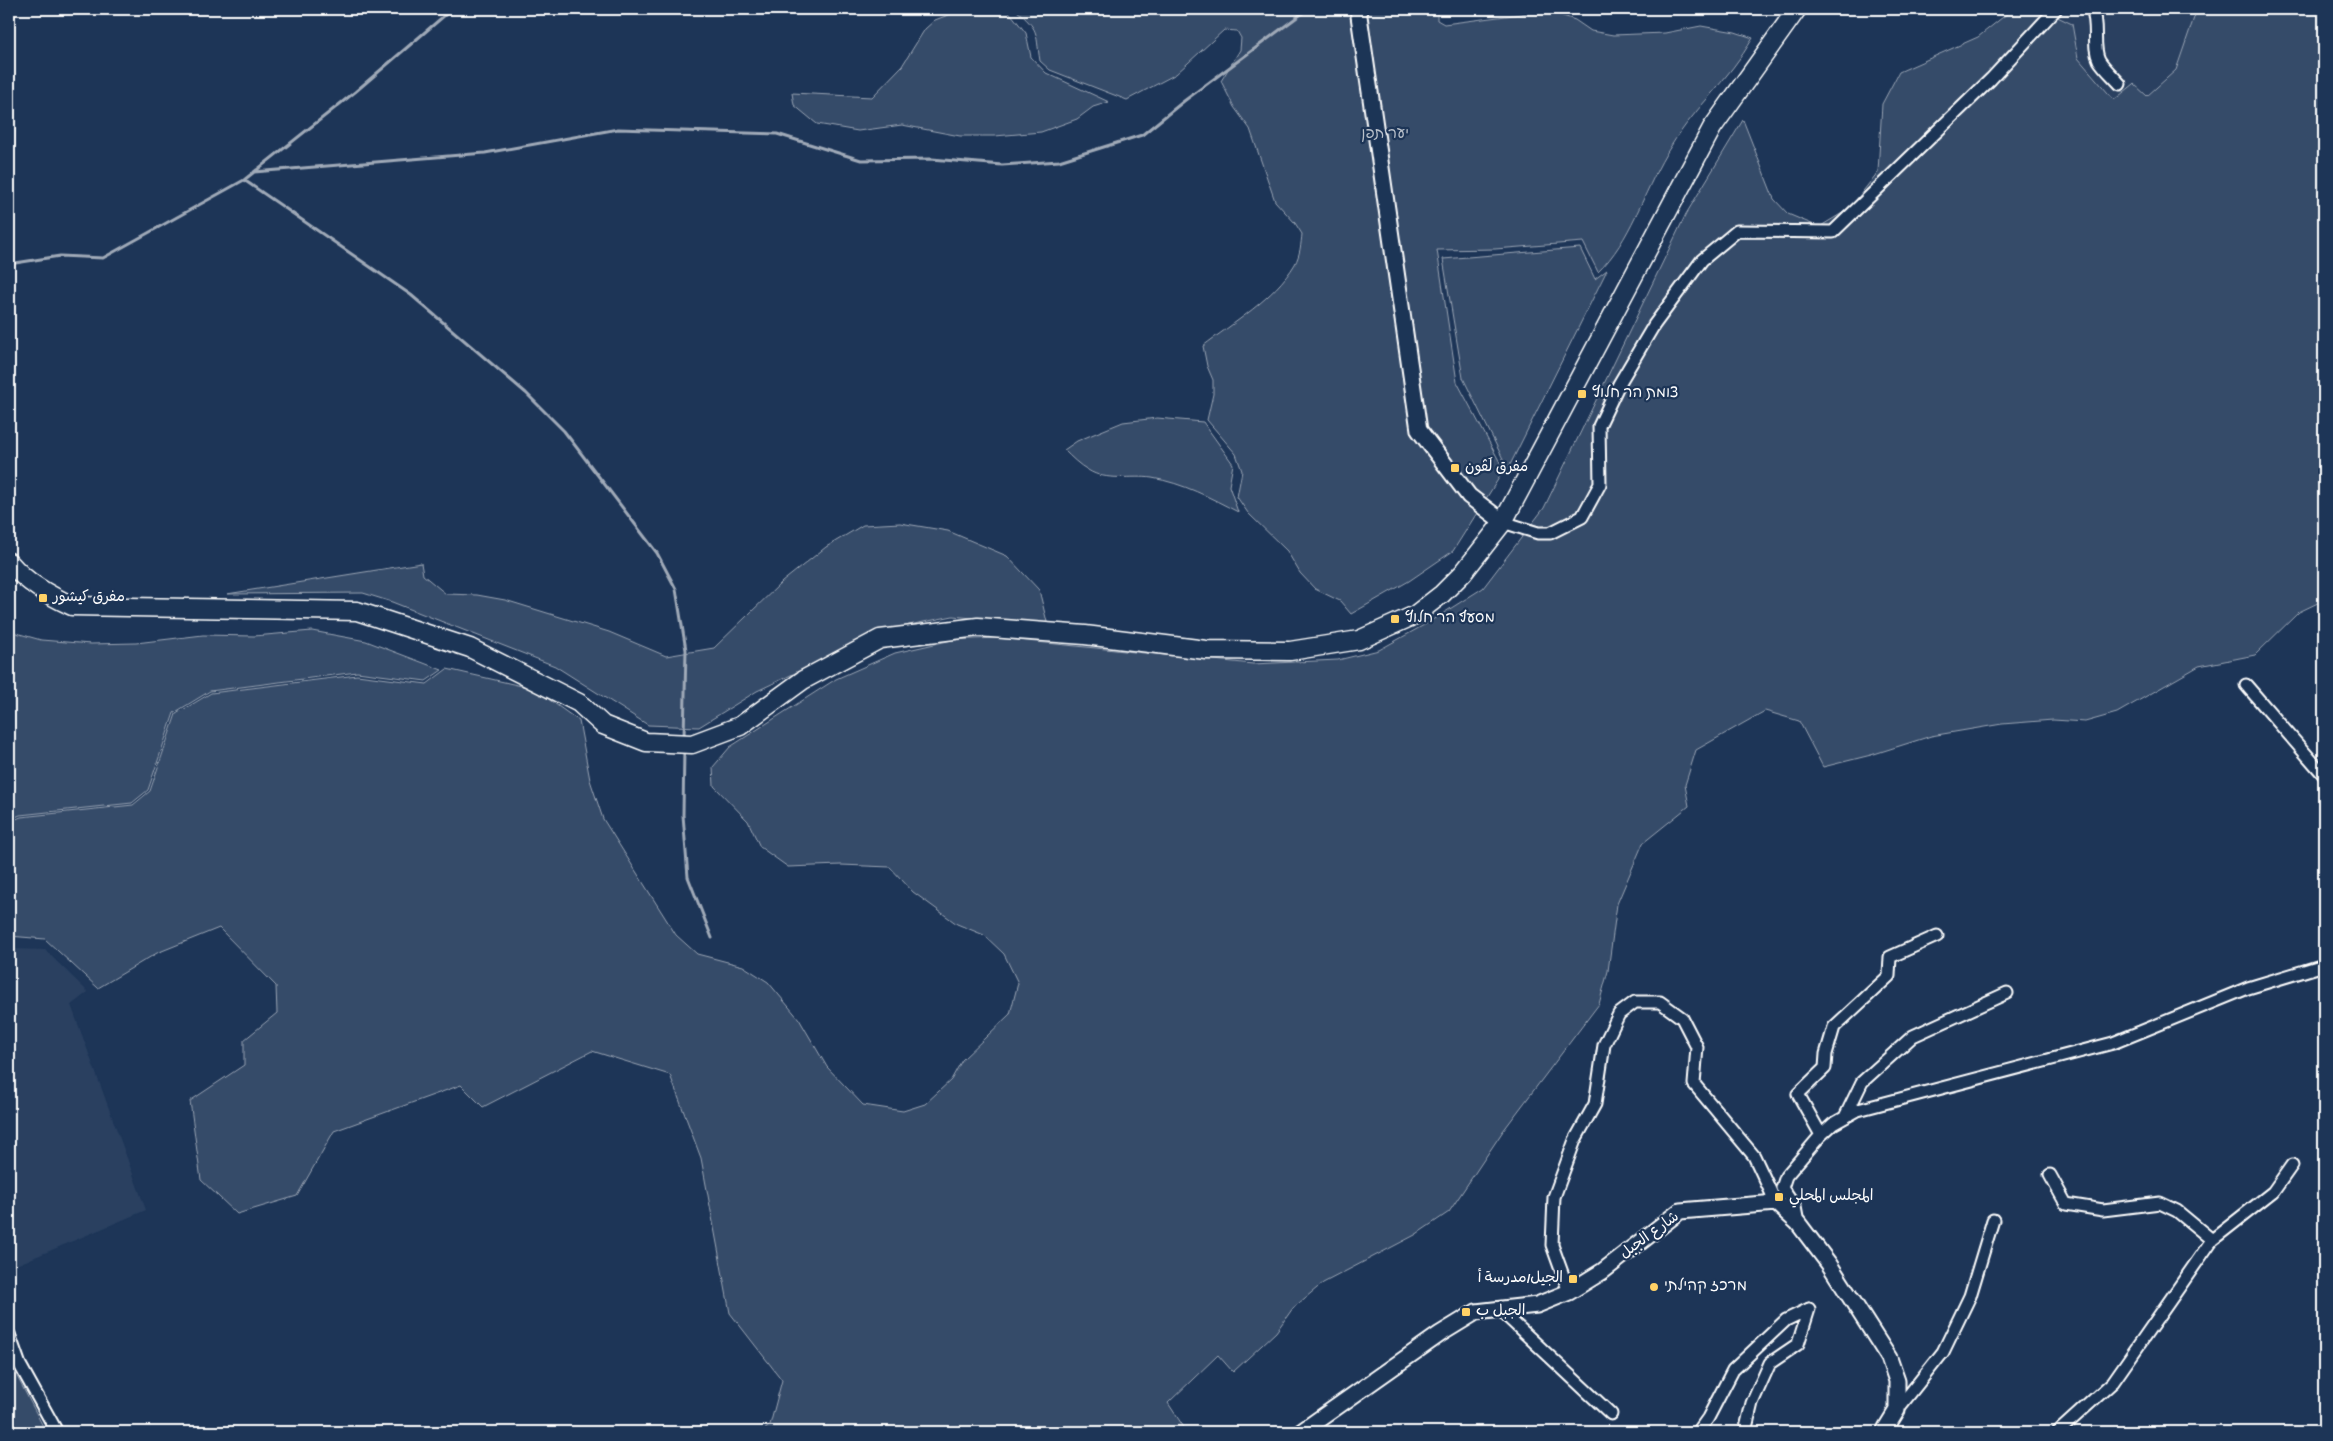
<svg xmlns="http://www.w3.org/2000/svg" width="2333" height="1441" viewBox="0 0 2333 1441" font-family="'Gochi Hand','Playpen Sans Arabic','Playpen Sans Hebrew',sans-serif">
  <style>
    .built { fill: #2a4161 }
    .green { fill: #364b69; stroke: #9aa5b4 }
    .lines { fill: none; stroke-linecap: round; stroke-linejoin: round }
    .stream { stroke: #a0aab8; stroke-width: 3 }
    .street-casing { stroke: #fff; stroke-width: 15 }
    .secondary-casing { stroke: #fff; stroke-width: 19 }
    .primary-casing { stroke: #fff; stroke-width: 21 }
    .street { stroke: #1d3557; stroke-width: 11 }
    .secondary { stroke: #1d3557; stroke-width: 15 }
    .primary { stroke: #1d3557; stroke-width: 18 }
    .poi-dot { fill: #ffd166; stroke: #1d3557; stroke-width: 2 }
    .labels { text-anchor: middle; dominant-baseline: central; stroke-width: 4.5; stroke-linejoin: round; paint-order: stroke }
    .park-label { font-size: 15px; fill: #b9c0ca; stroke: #1d3557 }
    .poi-label { font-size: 15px; fill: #fff; stroke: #1d3557; text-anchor: start }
    .street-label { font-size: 15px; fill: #fff; stroke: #1d3557 }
  </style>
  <rect width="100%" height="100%" fill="#1d3557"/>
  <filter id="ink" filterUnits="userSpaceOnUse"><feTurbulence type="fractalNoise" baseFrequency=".02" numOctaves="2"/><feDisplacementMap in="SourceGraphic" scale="10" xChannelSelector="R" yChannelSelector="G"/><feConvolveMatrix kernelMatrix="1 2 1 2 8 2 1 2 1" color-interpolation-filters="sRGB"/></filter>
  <g filter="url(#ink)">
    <!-- built -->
    <path class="built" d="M2041 9H2197L2176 70 2147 96 2114 100 2078 58 2072 24Z
      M9 949 45 950 88 992 71 1005 146 1210 9 1268Z"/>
    <!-- green -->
    <path class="green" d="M964 9H1004L1011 14 1026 33 1031 57 1046 73 1109 102 1093 107 1077 119 1041 132 995 136H960L902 125 858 131 817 124 794 105 792 93 872 97 902 66 925 29 935 20Z
      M1015 9H1437V20L1444 24 1529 13H1554L1575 20 1591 31 1613 35 1665 33 1701 26 1735 32 1753 38C1729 80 1690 112 1666 154 1643 193 1631 240 1598 272L1583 242 1495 249 1437 250 1457 382 1504 470 1453 551 1409 581 1351 614 1340 601 1315 589 1300 573 1287 551 1248 513 1237 497 1242 471 1236 454 1207 420 1213 394V380L1207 366 1203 346C1233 323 1275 298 1295 264 1300 255 1301 244 1302 234L1295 223 1275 201 1250 129 1234 107 1221 81 1240 50 1241 38 1237 31 1224 30 1176 74 1127 100 1050 70 1040 61C1035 30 1040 31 1015 9Z
      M2013 9H2041L2072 24 2078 58 2114 100 2134 84 2147 96 2176 70 2197 9H2324V600L2299 612 2255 655 2199 666 2117 713 2085 722 2053 720 2002 724 1931 736 1871 755 1823 767 1799 721 1765 711 1696 750 1685 785 1689 806 1643 843 1617 904 1608 971 1599 1004 1503 1131 1449 1212 1415 1235 1323 1283 1293 1308 1276 1332 1233 1372 1218 1355 1168 1403 1187 1432H762L770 1425 782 1380 730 1313 701 1158 670 1075 592 1051 483 1107 461 1085 334 1131 297 1196 237 1214 201 1180 190 1101 244 1065V1040L277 1013 276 986 219 928 157 953 98 988 45 939 9 936V822L21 817 133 805 150 791 176 714 211 693 357 675 427 684 447 669 526 687 544 696 579 721 590 780 603 819 676 935 697 954 743 966 768 982 799 1019 827 1067 863 1105 903 1111 925 1104 951 1080 962 1060 1010 1014 1018 983 1004 954 984 935 957 924 913 892 890 867 841 865 788 867 760 847 748 821 714 786 713 767 730 747 836 679 895 653 952 640 997 638 1253 664 1338 660 1379 650 1426 624 1483 588 1544 508 1686 214 1743 120 1774 199 1788 214 1819 227 1849 209 1878 172 1882 104 1899 72 1978 37Z
      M1580 248 1595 279 1607 270 1508 469 1463 378 1443 259Z
      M1157 418 1203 422 1233 464 1229 486 1238 512C1211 498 1183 483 1152 478 1132 475 1106 482 1088 470 1079 465 1071 457 1064 450L1077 441 1123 422Z
      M900 523 948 531 1007 556 1039 590 1048 626 953 616 909 625 846 649 757 691 699 727 648 725 555 666 392 602 363 593 227 594 421 563 423 575 446 594 477 595 505 600 609 632 666 656 714 648 782 582 826 547 863 525Z
      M9 631 41 640 91 644 136 643 203 635 254 636 312 631 366 641 442 670 426 681 357 672 210 691 174 713 148 790 132 803 20 815 9 820Z
      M9 1361 46 1432H9Z"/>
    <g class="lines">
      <!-- stream -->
      <path class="stream" d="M9 36 13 9
        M9 91 14 115 12 262
        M254 172 485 153 618 129 777 134 861 160 932 159 1002 165 1059 161 1142 135 1184 101 1308 9
        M244 180 411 295 526 393 564 431 657 553 676 589 686 650 684 737
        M9 264 60 256 103 258 244 180 355 92 452 9
        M684 748 683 815 688 877 712 938"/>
      <defs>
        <path id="street" d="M2092 9C2099 25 2092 46 2099 60 2104 68 2113 76 2120 84
          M1503 522 1538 533H1550L1582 517 1600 484 1599 426 1619 384 1654 325 1702 260 1737 231 1833 232 1991 79 2056 9
          M2246 685 2324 775
          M1845 1117 1862 1082 1913 1036 2007 993
          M1821 1135 1798 1094 1825 1068 1826 1054 1834 1027 1889 976 1890 957 1937 936
          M2050 1175 2066 1204 2103 1210 2160 1203 2177 1211 2212 1240
          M1798 1223 1795 1207 1782 1188 1786 1176 1821 1135 1833 1124 1858 1110 2113 1043 2248 988 2324 965
          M1569 1292 1552 1245 1554 1197 1575 1140 1595 1104 1604 1045 1619 1014 1635 1002H1660L1682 1018 1697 1047 1694 1084 1754 1156 1776 1203
          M1500 1310 1611 1414
          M9 1334 20 1365 57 1432
          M1897 1410 1943 1352 1970 1296 1993 1220
          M1698 1432 1708 1418 1733 1370 1786 1320 1809 1309
          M1745 1432 1752 1403 1770 1363 1798 1344 1809 1309
          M2058 1432 2113 1382 2212 1240 2273 1192 2292 1165"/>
        <path id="secondary" d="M1358 9 1419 430 1469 496 1503 522
          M1301 1432 1440 1334 1476 1312 1537 1305 1569 1292 1603 1271 1680 1211 1776 1203 1798 1223 1829 1264 1889 1358 1897 1381V1410L1886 1428V1432"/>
        <path id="primary" d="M9 562C27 583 47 594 72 606L357 611 470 648 579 703 603 725 646 742 692 744 740 726 803 680 880 639 978 627 1085 635 1206 650 1290 651 1359 640 1415 615 1442 594 1463 573 1503 522 1712 128 1797 9"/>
      </defs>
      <!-- street casing -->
      <use href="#street" class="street-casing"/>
      <!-- secondary casing -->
      <use href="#secondary" class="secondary-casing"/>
      <!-- primary casing -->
      <use href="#primary" class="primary-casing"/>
      <!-- street -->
      <use href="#street" class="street"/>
      <!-- secondary -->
      <use href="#secondary" class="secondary"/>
      <!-- primary -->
      <use href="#primary" class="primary"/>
    </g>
  </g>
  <!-- markers -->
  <g class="poi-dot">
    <rect x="1577" y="389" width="10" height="10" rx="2.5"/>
    <rect x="1450" y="463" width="10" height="10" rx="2.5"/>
    <rect x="38" y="593" width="10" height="10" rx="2.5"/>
    <rect x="1390" y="614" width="10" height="10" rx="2.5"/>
    <rect x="1774" y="1192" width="10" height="10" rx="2.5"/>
    <rect x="1568" y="1274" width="10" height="10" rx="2.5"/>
    <circle cx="1654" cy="1287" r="5"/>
    <rect x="1461" y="1307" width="10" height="10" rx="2.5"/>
  </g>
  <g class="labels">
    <!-- park labels -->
    <g class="park-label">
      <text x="1385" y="135">יער תפן</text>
    </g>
    <!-- poi labels -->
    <g class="poi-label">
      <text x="1592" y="394">צומת הר חלוץ</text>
      <text x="1465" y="468">مفرق لَڤون</text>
      <text x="53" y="598">مفرق كيشور</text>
      <text x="1405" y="619">מסעף הר חלוץ</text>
      <text x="1789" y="1197">المجلس المحلي</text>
      <text x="1563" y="1279" text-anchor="end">الجيل/مدرسة أ</text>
      <text x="1664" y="1287">מרכז קהילתי</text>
      <text x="1476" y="1312">الجبل ب</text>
    </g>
    <!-- street labels -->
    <g class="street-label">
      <text transform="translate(1650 1236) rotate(-36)">شارع الجبل</text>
    </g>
  </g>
  <!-- margin -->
  <rect width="2333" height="1441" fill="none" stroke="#1d3557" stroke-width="30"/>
  <rect x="15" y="15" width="2303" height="1411" fill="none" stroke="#fff" stroke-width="2" filter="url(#ink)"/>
</svg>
